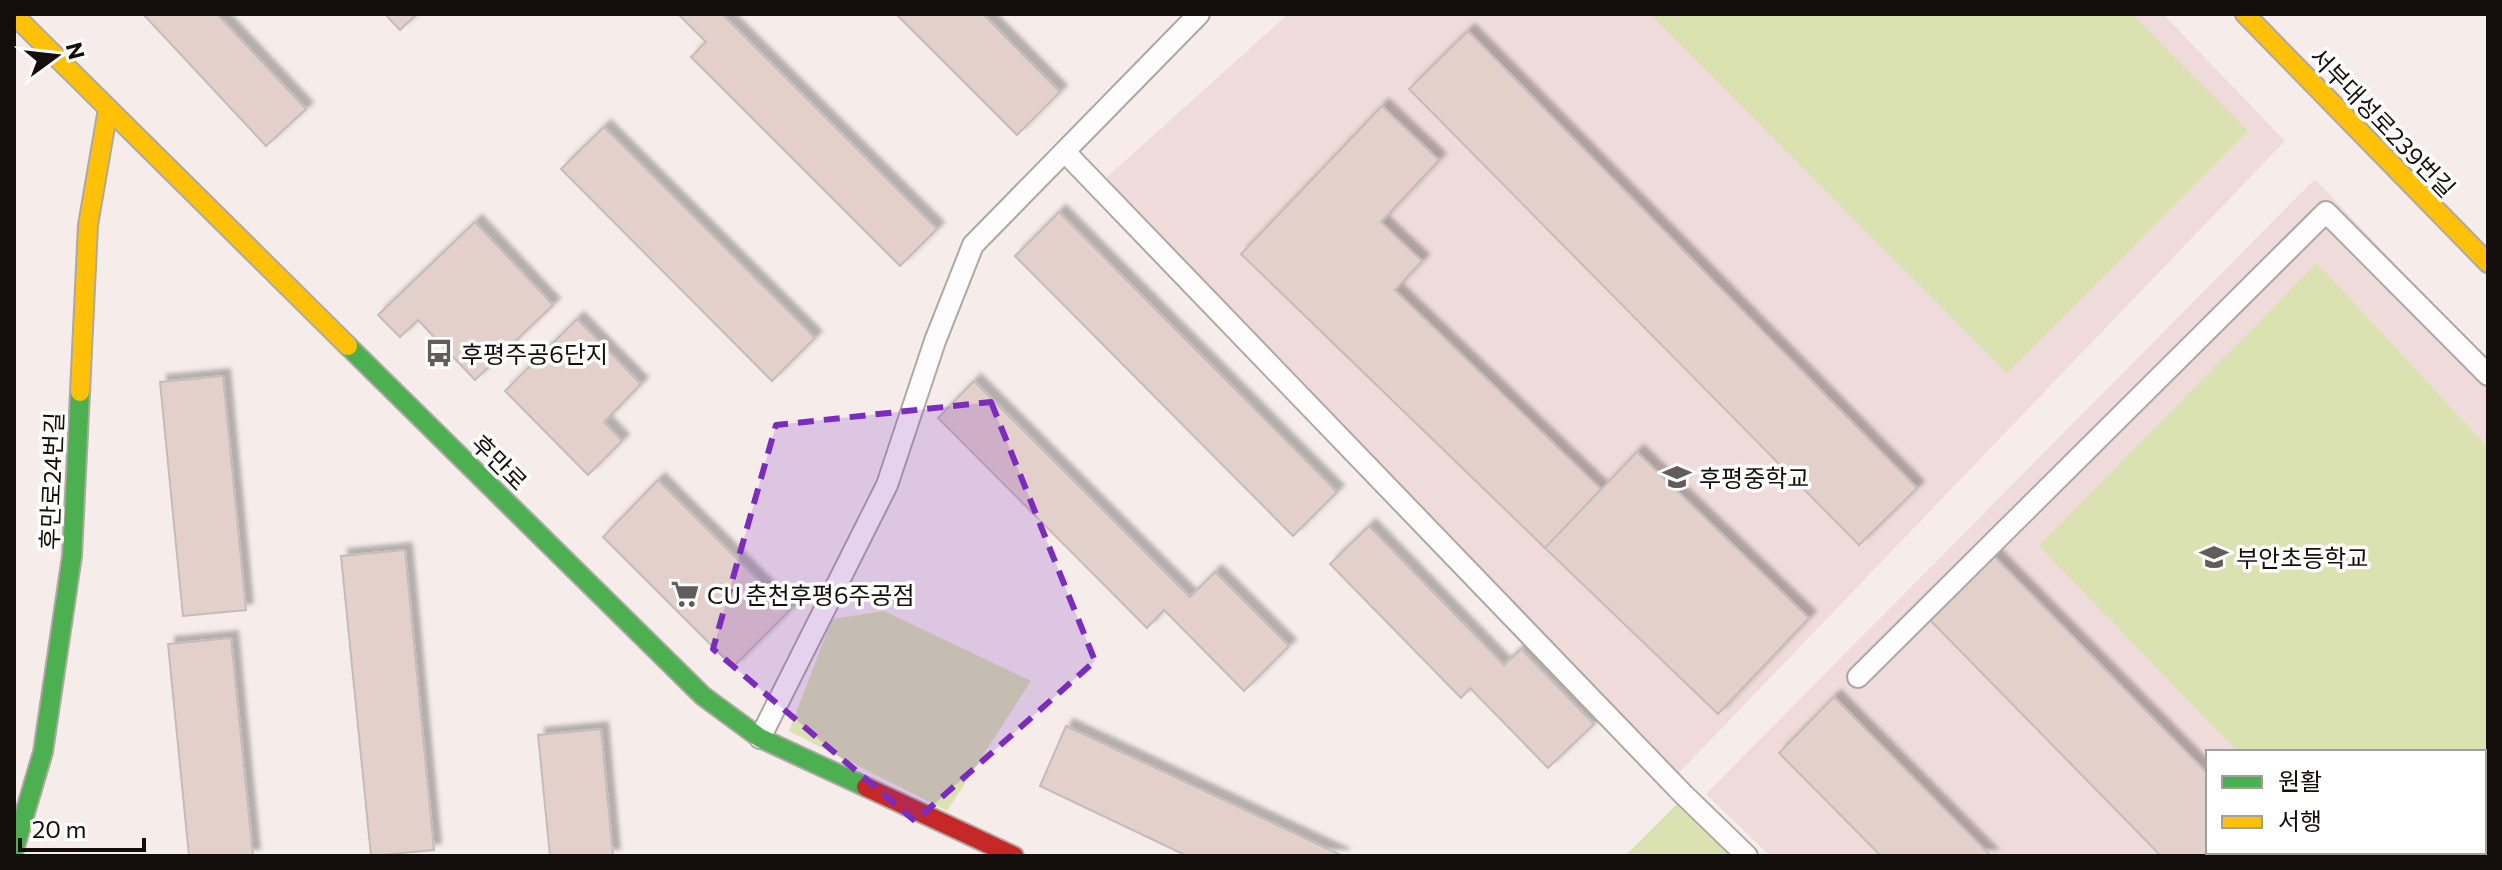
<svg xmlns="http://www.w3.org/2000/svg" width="2502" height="870" viewBox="0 0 2502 870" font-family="Commissioner,'Noto Sans KR',sans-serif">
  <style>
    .education { fill: #efdcda; fill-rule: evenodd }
    .green { fill: #d9e2b0 }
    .building { fill: #e3d0ca; stroke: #c3bcba; stroke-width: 2; filter: url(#shadow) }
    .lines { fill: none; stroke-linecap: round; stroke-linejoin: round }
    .lane-casing { stroke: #aea8a5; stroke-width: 24 }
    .fast-casing { stroke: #aea8a5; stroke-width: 22 }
    .slow-casing { stroke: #aea8a5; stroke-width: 22 }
    .jam-casing { stroke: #aea8a5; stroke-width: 22 }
    .lane { stroke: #fefcfc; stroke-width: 20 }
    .fast { stroke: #4caf50; stroke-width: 18 }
    .slow { stroke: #ffc107; stroke-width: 18 }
    .jam { stroke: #c62828; stroke-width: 18 }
    .marked { fill: #7b2cbf; fill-opacity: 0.2; stroke: #7b2cbf; stroke-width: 6; stroke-dasharray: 16 10; stroke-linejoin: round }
    .labels { text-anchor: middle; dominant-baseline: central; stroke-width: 7; stroke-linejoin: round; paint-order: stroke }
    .street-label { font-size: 24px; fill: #130e0c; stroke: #fff }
    .poi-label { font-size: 24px; fill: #130e0c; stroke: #fff; text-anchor: start }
  </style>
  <defs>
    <filter id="shadow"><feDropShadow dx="7" dy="-7" stdDeviation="2" flood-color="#0004"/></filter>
  </defs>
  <rect width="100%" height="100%" fill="#f6edea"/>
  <!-- education -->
  <path class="education" d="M1288 14H2163L2285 141 1677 775 1106 178Z
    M2315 179 2488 363V856H1770L1706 794ZM2208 752H2484V852H2208Z"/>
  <!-- green -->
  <path class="green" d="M1650 14H2132L2248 131 2007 373Z
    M2317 263 2488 448V856H2338L2334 852H2484V752H2238L2039 546Z
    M884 611 1031 681 947 811 789 731 832 619Z
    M1679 802 1733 856H1625Z"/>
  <!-- building -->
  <path class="building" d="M143 14H217L306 109 266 146Z
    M385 14H417L400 30Z
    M678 14H722L937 229 900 266 691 57 706 42Z
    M896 14H983L1060 92 1017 135Z
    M1468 31 1917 488 1859 545 1409 89Z
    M1382 106 1439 160 1381 222 1422 261 1395 290 1601 489 1545 548 1241 254Z
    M604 127 815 338 772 381 561 169Z
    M1059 212 1337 492 1293 536 1015 256Z
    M475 222 553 305 475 380 418 320 400 337 378 315Z
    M577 319 641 384 604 422 622 441 588 475 505 391Z
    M223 376 246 610 183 616 160 382Z
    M974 381 1190 597 1215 572 1289 646 1244 691 1164 610 1147 628 938 418Z
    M1637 452 1809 618 1718 714 1545 548Z
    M658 480 789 611 733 667 603 537Z
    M1369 526 1504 665 1521 649 1594 724 1548 768 1470 688 1461 698 1330 564Z
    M405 550 434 850 371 856 341 556Z
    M1993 555 2208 774V852H2284L2288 856H2161L1929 619Z
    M231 638 253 856H189L168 644Z
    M1834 697 1991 856H1881L1779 753Z
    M1066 726 1343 856H1187L1040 786Z
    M601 729 613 856H550L538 735Z"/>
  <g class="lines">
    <defs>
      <path id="lane" d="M1065 152 1683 794 1747 856
        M1858 677 2326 212 2488 375
        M760 738 887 485 935 341 973 245 1199 14"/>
      <path id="fast" d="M348 346 703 696 760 738 866 787
        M14 850 43 752 72 556 80 392"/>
      <path id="slow" d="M2245 14 2488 263
        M14 15 348 346
        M80 392 88 225 108 109"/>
      <path id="jam" d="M866 787 1014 856"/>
    </defs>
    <!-- lane casing -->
    <use href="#lane" class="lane-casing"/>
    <!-- fast casing -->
    <use href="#fast" class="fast-casing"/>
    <!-- slow casing -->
    <use href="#slow" class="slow-casing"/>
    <!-- jam casing -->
    <use href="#jam" class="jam-casing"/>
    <!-- lane -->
    <use href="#lane" class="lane"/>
    <!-- fast -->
    <use href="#fast" class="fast"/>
    <!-- slow -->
    <use href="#slow" class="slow"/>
    <!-- jam -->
    <use href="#jam" class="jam"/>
  </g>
  <!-- marked area -->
  <path class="marked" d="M991 402 1095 661 915 821 713 649 776 425Z"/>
  <!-- icons -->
  <defs>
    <symbol id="bus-bare" viewBox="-9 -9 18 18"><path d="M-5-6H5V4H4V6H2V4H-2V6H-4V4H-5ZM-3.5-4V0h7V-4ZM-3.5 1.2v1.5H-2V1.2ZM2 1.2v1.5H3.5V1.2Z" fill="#625c5a" stroke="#fff" stroke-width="2.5" paint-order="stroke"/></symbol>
    <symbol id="school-bare" viewBox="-9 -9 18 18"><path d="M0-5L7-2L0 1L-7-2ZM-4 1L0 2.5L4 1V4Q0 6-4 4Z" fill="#625c5a" stroke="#fff" stroke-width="2.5" paint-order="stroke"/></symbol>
    <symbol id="supermarket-bare" viewBox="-9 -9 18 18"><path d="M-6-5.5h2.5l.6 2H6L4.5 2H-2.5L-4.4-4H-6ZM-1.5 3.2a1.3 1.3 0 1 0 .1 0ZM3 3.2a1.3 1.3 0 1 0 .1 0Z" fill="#625c5a" stroke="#fff" stroke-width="2.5" paint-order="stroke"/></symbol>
  </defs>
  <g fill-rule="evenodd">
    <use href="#bus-bare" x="419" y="333" width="40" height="40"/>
    <use href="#school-bare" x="1657" y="457" width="40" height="40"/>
    <use href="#school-bare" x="2194" y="537" width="40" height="40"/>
    <use href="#supermarket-bare" x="665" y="574" width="40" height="40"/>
  </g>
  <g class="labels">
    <!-- street labels -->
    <g class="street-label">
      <text transform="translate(2383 122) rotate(46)">서부대성로239번길</text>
      <text transform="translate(500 462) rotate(45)">후만로</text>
      <text transform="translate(51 481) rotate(-88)">후만로24번길</text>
    </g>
    <!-- poi labels -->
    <g class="poi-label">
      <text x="461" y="353">후평주공6단지</text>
      <text x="1699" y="477">후평중학교</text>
      <text x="2236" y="557">부안초등학교</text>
      <text x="707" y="594">CU 춘천후평6주공점</text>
    </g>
  </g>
  <!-- border -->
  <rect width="2502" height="870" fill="none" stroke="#130e0c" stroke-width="32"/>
  <!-- legend -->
  <rect x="2206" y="750" width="280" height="104" fill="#ffffff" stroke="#a19f9e" stroke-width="2"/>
  <rect x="2222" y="776" width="40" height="12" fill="#4caf50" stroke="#a19f9e" stroke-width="2"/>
  <text x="2278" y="790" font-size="24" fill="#130e0c">원활</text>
  <rect x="2222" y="816" width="40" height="12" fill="#ffc107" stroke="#a19f9e" stroke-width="2"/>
  <text x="2278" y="830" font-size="24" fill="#130e0c">서행</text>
  <!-- north arrow -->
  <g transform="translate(56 56) rotate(75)" stroke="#ffffff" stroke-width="6" paint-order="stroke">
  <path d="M0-6L14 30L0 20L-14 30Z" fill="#130e0c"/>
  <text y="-12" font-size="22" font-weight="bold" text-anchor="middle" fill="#130e0c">N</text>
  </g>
  <!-- scale -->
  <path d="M20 838v12h124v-12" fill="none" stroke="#130e0c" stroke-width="4"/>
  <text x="32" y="838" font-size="24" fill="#130e0c" stroke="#ffffff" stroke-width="6" paint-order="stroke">20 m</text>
</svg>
